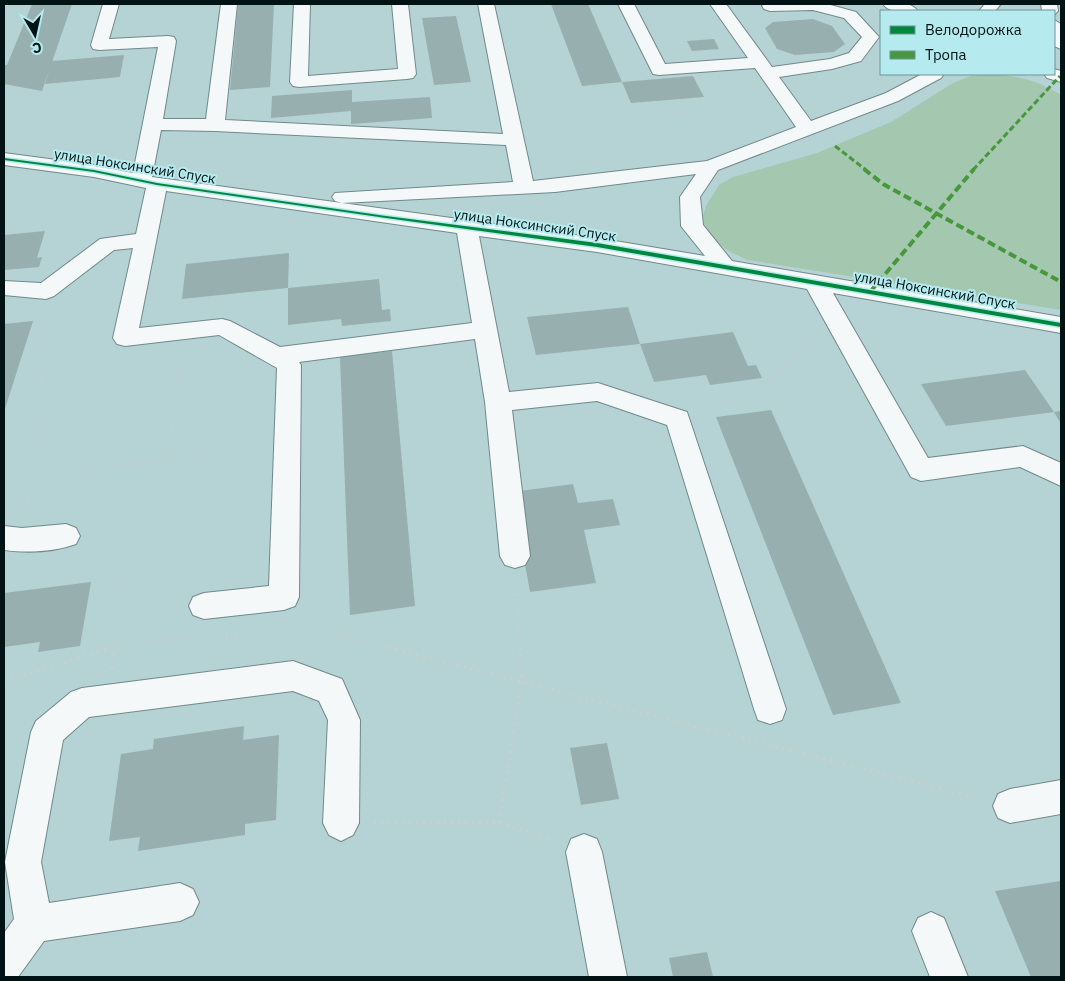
<svg xmlns="http://www.w3.org/2000/svg" width="1065" height="981" viewBox="0 0 1065 981" font-family="'IBM Plex Sans',sans-serif">
  <style>
    .green { fill: #a4c7b0 }
    .building { fill: #98afb0 }
    .lines { fill: none; stroke-linecap: round; stroke-linejoin: round }
    .minor-casing { stroke: #72898a; stroke-width: 2 }
    .path-far3 { stroke: #c7cfd0; stroke-width: 2; stroke-dasharray: 0.5 2.5; stroke-linecap: butt }
    .path-far2 { stroke: #c7cfd0; stroke-width: 2.5; stroke-dasharray: 1 3; stroke-linecap: butt }
    .path-far1 { stroke: #c7cfd0; stroke-width: 3; stroke-dasharray: 1 4; stroke-linecap: butt }
    .path { stroke: #c7cfd0; stroke-width: 4; stroke-dasharray: 2 5; stroke-linecap: butt }
    .minor { fill: #f4f8f9; fill-rule: evenodd }
    .quiet-far1 { stroke: #47983d; stroke-width: 3; stroke-dasharray: 6 3; stroke-linecap: butt }
    .quiet { stroke: #47983d; stroke-width: 4; stroke-dasharray: 8 4; stroke-linecap: butt }
    .cycleway-casing { stroke: #b5eaee; stroke-width: 3 }
    .cycleway { fill: #00873e; fill-rule: evenodd }
    .labels { text-anchor: middle; dominant-baseline: central; stroke-width: 4; stroke-linejoin: round; paint-order: stroke }
    .far-street-label { font-size: 14px; fill: #011314; stroke: #b5eaee }
  </style>
  <rect width="100%" height="100%" fill="#b5d2d4"/>
  <!-- green -->
  <path class="green" d="M993 74C1022 77 1036 80 1061 95V310L748 260C724 250 714 243 702 219L706 206 719 185 733 177 817 153 891 122 953 83 971 76Z"/>
  <!-- building -->
  <path class="building" d="M32 4H72L42 91 4 84V65H7Z
    M238 4H274L270 87 230 90Z
    M551 4H588L622 82 693 76 704 97 631 103 622 82 582 86Z
    M456 16 471 82 434 85 422 18Z
    M813 19 832 26 845 44 834 52 795 55 777 49 765 28 773 22Z
    M714 39 719 49 692 51 687 41Z
    M124 55 120 77 45 84 52 61Z
    M352 90V102L430 97 432 118 351 124V111L271 118 272 96Z
    M45 231 37 258 42 257 39 267 4 270V235Z
    M289 253 288 288 182 299 186 264Z
    M379 279 382 310 390 309 391 321 342 326 341 319 288 325V288Z
    M628 307 640 344 536 355 527 317Z
    M33 321 4 412V324Z
    M733 332 748 366 756 365 762 378 710 385 706 375 654 382 640 344Z
    M392 351 415 606 350 615 340 357Z
    M1025 370 1054 412 1061 411V424L1054 412 946 426 921 384Z
    M771 410 901 703 833 715 716 417Z
    M573 484 578 503 613 499 620 525 584 530 596 583 530 592 512 492Z
    M91 582 80 646 38 652 40 642 4 647V593Z
    M244 726 243 740 279 735 276 820 245 824V835L138 851 140 837 109 841 121 754 153 749 154 739Z
    M607 743 619 799 581 805 570 748Z
    M1061 881V977H1031L995 891Z
    M707 952 713 977H673L669 958Z"/>
  <g class="lines">
    <defs>
      <path id="minor" d="M103 4H119L109 39 168 36 174 37 176 41 163 119H206L221 4H237L225 120 503 134 478 4H494L533 181 707 161 796 127 755 68 659 75 653 74 618 4H634L665 64 748 58 710 4H726L772 67 830 59 849 53 862 37 844 18 813 10 770 11 764 9 762 6 764 4H827L856 12 879 37 861 61 832 69 779 77 811 121 886 93 922 74H944L941 78 898 101 718 170 700 197 703 225 732 261 1061 317V333L833 293 928 458 1023 446 1061 463V486L1020 467 921 481 911 477 807 289 597 252 479 236 509 392 598 383 687 412 786 709 782 720 770 724 758 720 754 709 667 425 597 401 512 410 530 556 525 565 515 568 505 565 500 556 485 402 475 339 299 362 301 365 299 597 295 606 284 610 204 619 193 615 189 606 193 597 204 593 269 586 277 368 219 335 125 346 117 344 113 338 133 248 114 250 54 296 46 299 4 295V281L41 283 100 239 136 234 146 188 94 177 4 165V153L94 165 133 173 158 47 99 50 93 49 91 45ZM161 130 215 131 506 145 513 182 335 193 332 197 335 201 342 203 555 192 696 174 680 197 681 226 705 256 597 238 152 177ZM166 191 457 233 472 323 280 347 230 321 222 319 139 328Z
        M294 4H310L308 76 398 69 392 4H408L416 74 413 78 407 79 299 87 293 86 290 82Z
        M883 4C894 3 911 1 918 11 907 12 890 14 883 4Z
        M985 4H1001L995 11H979Z
        M1041 4H1057L1058 11 1054 15V11H1042Z
        M1054 20 1061 24V49L1054 46Z
        M1054 69 1061 71V82L1047 78 1044 74H1054Z
        M66 524 76 528 80 536 76 544C54 552 27 553 4 550V526L22 528Z
        M293 661 342 679 360 720 359 823 353 835 341 841 329 835 323 823 328 720 319 701 293 691 89 717 63 740 41 862 49 903 180 883 193 889 199 902 193 915 180 921 44 941 18 977H4V933L14 919 5 862 31 732 36 721 71 692 82 688Z
        M1061 780V814L1010 823 998 818 993 806 998 794 1010 789Z
        M584 834 597 839 602 852 627 977H589L566 852 571 839Z
        M931 912 944 918 968 977H930L912 931 918 918Z"/>
    </defs>
    <!-- minor casing -->
    <use href="#minor" class="minor-casing"/>
    <!-- path-far3 -->
    <path class="path-far3" d="M547 4 591 122 733 109 749 97 755 96"/>
    <!-- path-far2 -->
    <path class="path-far2" d="M41 383 45 315
      M177 383 180 357
      M771 383 813 334"/>
    <!-- path-far1 -->
    <path class="path-far1" d="M702 410 768 386 772 382
      M169 460 177 382
      M73 509 83 470 258 451
      M26 512 40 410 41 382
      M93 548 122 578 114 649
      M517 584 520 649
      M221 636 332 633 394 649
      M105 649 114 646 199 637"/>
    <!-- path -->
    <path class="path" d="M389 648 978 798
      M112 669 114 648
      M4 682 109 648
      M499 822 522 681 520 648
      M374 823 499 822 553 841"/>
    <!-- minor -->
    <use href="#minor" class="minor"/>
    <!-- quiet-far1 -->
    <path class="quiet-far1" d="M835 146 866 170
      M973 170 1060 76"/>
    <!-- quiet -->
    <path class="quiet" d="M864 169 883 184 1061 282
      M870 292 974 169"/>
    <defs>
      <path id="cycleway" d="M4 158 94 170 157 183 386 216 597 243 1061 323V327L597 247 386 218 157 185 94 172 4 160Z"/>
    </defs>
    <!-- cycleway casing -->
    <use href="#cycleway" class="cycleway-casing"/>
    <!-- cycleway -->
    <use href="#cycleway" class="cycleway"/>
  </g>
  <g class="labels">
    <!-- far-street labels -->
    <g class="far-street-label">
      <text transform="translate(135 166) rotate(9)">улица Ноксинский Спуск</text>
      <text transform="translate(535 225) rotate(8)">улица Ноксинский Спуск</text>
      <text transform="translate(935 290) rotate(10)">улица Ноксинский Спуск</text>
    </g>
  </g>
  <!-- border -->
  <rect width="1065" height="981" fill="none" stroke="#011314" stroke-width="10"/>
  <!-- legend -->
  <rect x="880" y="10" width="175" height="65" fill="#b5eaee" stroke="#6d9497"/>
  <rect x="890" y="26" width="25" height="8" fill="#00873e" stroke="#6d9497"/>
  <text x="925" y="35" font-size="15" fill="#011314">Велодорожка</text>
  <rect x="890" y="51" width="25" height="8" fill="#47983d" stroke="#6d9497"/>
  <text x="925" y="60" font-size="15" fill="#011314">Тропа</text>
  <!-- north arrow -->
  <g transform="translate(35 35) rotate(171)" stroke="#b5eaee" stroke-width="4" paint-order="stroke">
  <path d="M0-4L9 19L0 12L-9 19Z" fill="#011314"/>
  <text y="-8" font-size="14" font-weight="bold" text-anchor="middle" fill="#011314">С</text>
  </g>
</svg>
